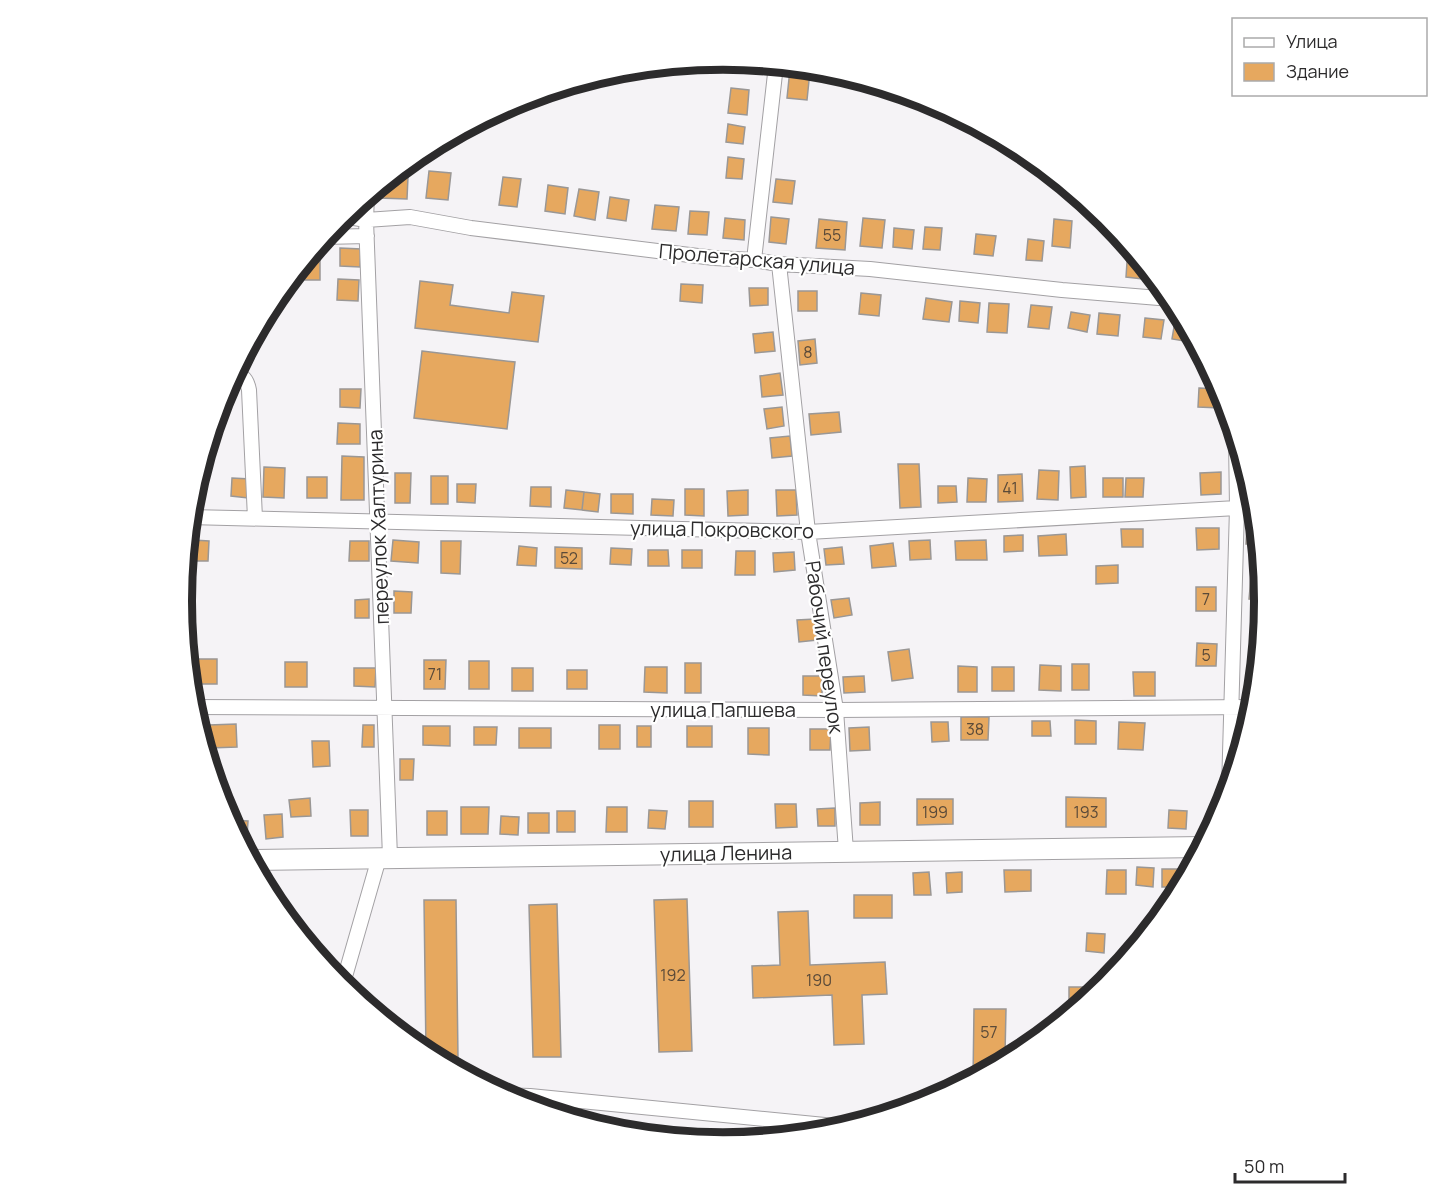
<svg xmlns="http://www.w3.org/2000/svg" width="1445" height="1203" viewBox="0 0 1445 1203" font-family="Manrope,sans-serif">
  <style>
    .building { fill: #e6a85f; stroke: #9a9795; stroke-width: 1.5 }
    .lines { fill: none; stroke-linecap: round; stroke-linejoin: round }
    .minor-casing { stroke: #a3a1a4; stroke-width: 16 }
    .secondary-casing { stroke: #a3a1a4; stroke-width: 22 }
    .minor { stroke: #fff; stroke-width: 14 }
    .secondary { stroke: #fff; stroke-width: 20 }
    .labels { text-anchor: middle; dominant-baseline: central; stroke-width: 4.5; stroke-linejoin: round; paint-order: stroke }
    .number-label { font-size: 16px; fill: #5a4a39 }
    .street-label { font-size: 20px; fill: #2c2b2c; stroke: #fff }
    .rim { fill: none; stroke: #2c2b2c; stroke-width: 8 }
  </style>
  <rect width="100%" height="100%" fill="#f5f3f6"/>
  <!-- building -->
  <path class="building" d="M734 61 754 63 753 69 733 67Z
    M790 69 810 71 807 100 787 98Z
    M831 71 855 79 854 84 830 81Z
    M731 88 749 90 747 115 728 113Z
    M728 124 745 127 743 144 726 142Z
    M728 157 744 159 742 179 726 178Z
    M429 171 451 173 448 200 426 198Z
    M391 176 408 177 407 199 379 198V186Z
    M503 177 521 179 517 207 499 205Z
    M776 179 795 181 792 204 773 202Z
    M548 185 568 188 565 214 545 211Z
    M579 189 599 192 595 220 574 216Z
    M610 197 629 200 626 221 607 218Z
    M655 205 679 207 676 231 652 229Z
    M690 211 709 212 707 235 688 234Z
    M771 217 789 219 786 244 769 242Z
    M725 218 745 220 744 240 723 238Z
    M863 218 885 220 882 248 860 246Z
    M819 219 847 222 845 250 816 248Z
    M1054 219 1072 221 1070 248 1052 246Z
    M925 227 942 228 940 250 923 249Z
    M894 228 914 230 912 249 893 247Z
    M976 234 996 236 993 256 974 254Z
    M1028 239 1044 241 1042 261 1026 260Z
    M1128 247 1151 274V280L1126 277Z
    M340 248 361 249 360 267 340 266Z
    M312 252H320V280H305L304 261Z
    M338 279 359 280 358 301 337 300Z
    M420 281 453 285 450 305 509 313 512 292 544 296 538 342 415 328Z
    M681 284 703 285 702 303 680 301Z
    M749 288H768V305L750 306Z
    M798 291H817V311H798Z
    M861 293 881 295 879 316 859 314Z
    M926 298 952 302 949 322 923 319Z
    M960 301 980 303 978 323 959 321Z
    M989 303 1009 304 1007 333 987 332Z
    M1031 305 1052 307 1049 329 1028 327Z
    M1071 312 1090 315 1087 332 1068 328Z
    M1099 313 1120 315 1118 336 1097 334Z
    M1145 318 1164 320 1161 339 1143 337Z
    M1175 321 1184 322 1191 335 1190 342 1172 339Z
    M773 332 775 351 755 353 753 334Z
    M815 339 817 363 800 365 798 341Z
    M422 351 515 362 507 429 414 418Z
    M780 373 783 395 762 397 760 376Z
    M1199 388 1220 389V408L1198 407Z
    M340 389H361L360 408 340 407Z
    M782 407 784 426 767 429 764 409Z
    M839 412 841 432 811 435 809 414Z
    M338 423 360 424V444H337Z
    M790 436 792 456 772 458 770 438Z
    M342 456 364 457V500H341Z
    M898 464H919L921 507 900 508Z
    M1085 466 1086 497 1071 498 1070 467Z
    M264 467 285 468 284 498 263 497Z
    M1039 470 1059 471 1058 500 1037 499Z
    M1221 472V494L1201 495 1200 473Z
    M395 473H411L410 503H395Z
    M1022 474 1023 501 998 502V475Z
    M431 476H448V504H431Z
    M307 477H327V498H307Z
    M232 478 250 479 248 498 231 496Z
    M968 478 987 479 986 502H967Z
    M1103 478H1123V497H1103Z
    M1126 478H1144L1143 497H1125Z
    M457 484H476L475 503 457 502Z
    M938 486H956L957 502 938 503Z
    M531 487H551V507L530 506Z
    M685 489H704V516L685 515Z
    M566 490 584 492 582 510 564 508Z
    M748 490V515L728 516 727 491Z
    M776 490H796L797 515 777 516Z
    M584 492 600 494 598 512 582 510Z
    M611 494H633V514L611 513Z
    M652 499 674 500 673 516 651 515Z
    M1247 526H1257L1258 544H1246Z
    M1196 528H1219V549L1197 550Z
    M1121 529H1143V547H1122Z
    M1066 534 1067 555 1039 556 1038 536Z
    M1023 535V551L1004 552V536Z
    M193 540 209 541 208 561H193Z
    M393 540 419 542 418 563 391 561Z
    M930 540 931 559 910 560 909 541Z
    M986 540 987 560H956L955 541Z
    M350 541H369V561H349Z
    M441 541H461L460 574 441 573Z
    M893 543 896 566 872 568 870 546Z
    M519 546 537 548 536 566 517 565Z
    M555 547 582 548V569L555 568Z
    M842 547 844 564 826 565 824 549Z
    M611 548 632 549 631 565 610 564Z
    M648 550H668L669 566H648Z
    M682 550H702V568H682Z
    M736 551H755V575H735Z
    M794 552 795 570 774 572 773 553Z
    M1118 565V583L1096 584V566Z
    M1251 578H1262L1264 600 1249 599Z
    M1196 587H1216V611H1196Z
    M394 591 412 592 411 613H394Z
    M849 598 852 615 834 618 831 600Z
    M369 599V618H355V600Z
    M815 619 817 640 799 642 797 620Z
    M1197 643 1217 644 1216 666H1196Z
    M909 649 913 678 892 681 888 652Z
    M197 659H217V684H196Z
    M424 660H446L445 689H424Z
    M469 661H489V689H469Z
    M285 662H307V687H285Z
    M685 663H701V693H685Z
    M1072 664H1089V690H1072Z
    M1040 665 1061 666V691L1039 690Z
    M958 666 977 667V692H958Z
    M645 667H667V693L644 692Z
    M992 667H1014V691H992Z
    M354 668H376L375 687 354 686Z
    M512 668H533V691H512Z
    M567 670H587V689H567Z
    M1133 672H1155V696H1134Z
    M803 676H822V696L803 695Z
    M864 676 865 692 844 693 843 677Z
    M961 717H989L988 740H961Z
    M1075 720 1096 721V744H1075Z
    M1032 721H1050L1051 736H1032Z
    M931 722H948L949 741 932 742Z
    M1119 722 1145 723 1143 750 1118 749Z
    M236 724 237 747 210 748 209 725Z
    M363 725H374V747H362Z
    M599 725H620V749H599Z
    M423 726H450V746L423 745Z
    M637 726H651V747H637Z
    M687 726H712V747H687Z
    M474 727H497L496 745H474Z
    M869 727 870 750 850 751 849 728Z
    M519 728H551V748H519Z
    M748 728H769V755L748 754Z
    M810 729H831L830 750H810Z
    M312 741H329L330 766 313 767Z
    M400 759H414L413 780H400Z
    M1066 797 1106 798V827H1066Z
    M310 798 311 816 291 817 289 800Z
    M917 799H953V824L917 825Z
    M689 801H713V827H689Z
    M880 802V825H860V803Z
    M775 804H796L797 827 776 828Z
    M461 807H489L488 834H461Z
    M607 807H627V832H606Z
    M835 808V826H818L817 809Z
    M350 810H368V836H351Z
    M649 810 667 811 665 829 648 828Z
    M1169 810 1187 811 1186 829 1168 828Z
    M427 811H447V835H427Z
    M557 811H575V832H557Z
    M528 813H549V833H528Z
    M282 814 283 837 266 839 264 815Z
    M501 816 519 817 518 835 500 834Z
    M230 820 248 821 247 837H237Z
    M1137 867 1154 868 1153 887 1136 885Z
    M1162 869H1186V878L1181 887H1162Z
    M1004 870H1031V891L1005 892Z
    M1107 870H1126V894H1106Z
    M929 872 931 895H914L913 873Z
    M962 872V892L947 893 946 873Z
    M854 895H892V918H854Z
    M687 899 692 1051 659 1052 654 900Z
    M424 900H456L458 1058H434L426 1054Z
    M557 904 561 1057H533L529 905Z
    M808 911 810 965 885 962 887 994 862 995 864 1044 834 1045 832 995 753 998 752 966 780 965 778 912Z
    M1087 933 1105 934 1104 953 1086 951Z
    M1069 987H1102L1069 1014Z
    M974 1009H1006L1005 1055H1017L973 1079Z"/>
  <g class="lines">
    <defs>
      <path id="minor" d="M367 196 366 220 390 857
        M343 216 366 220 410 217 471 228 714 258 754 260 779 264 870 269 1062 290 1171 299
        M324 237 367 236
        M754 260 776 65
        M779 264 808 532 836 710 846 851
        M234 373C244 376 247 380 249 390L255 518
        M189 517 808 532 1237 508 1255 509
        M191 707 836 710 1254 707
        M1229 789 1237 508 1236 439
        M338 982 346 973 379 858
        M503 1095 530 1096 845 1127"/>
      <path id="secondary" d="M250 860 1203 847"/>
    </defs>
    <!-- minor casing -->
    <use href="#minor" class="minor-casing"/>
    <!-- secondary casing -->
    <use href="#secondary" class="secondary-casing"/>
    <!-- minor -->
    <use href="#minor" class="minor"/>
    <!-- secondary -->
    <use href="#secondary" class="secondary"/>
  </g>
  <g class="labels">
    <!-- number labels -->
    <g class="number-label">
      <text x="832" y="235">55</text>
      <text x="808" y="352">8</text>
      <text x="1010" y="488">41</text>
      <text x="569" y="558">52</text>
      <text x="1206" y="599">7</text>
      <text x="1206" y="655">5</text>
      <text x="435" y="674">71</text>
      <text x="975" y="729">38</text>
      <text x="935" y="812">199</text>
      <text x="1086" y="812">193</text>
      <text x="673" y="975">192</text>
      <text x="819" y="980">190</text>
      <text x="989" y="1032">57</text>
    </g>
    <!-- street labels -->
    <g class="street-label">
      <text transform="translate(757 259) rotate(5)">Пролетарская улица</text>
      <text transform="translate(378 527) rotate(-92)">переулок Халтурина</text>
      <text transform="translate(722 529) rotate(1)">улица Покровского</text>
      <text transform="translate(825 647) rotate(82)">Рабочий переулок</text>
      <text x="723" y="709">улица Папшева</text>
      <text transform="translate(726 853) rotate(-1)">улица Ленина</text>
    </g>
  </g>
  <!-- crop -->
  <path d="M0 0H1445V1203H0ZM192 601a531 531 0 1 1 1062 0a531 531 0 1 1-1062 0Z" fill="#fff" fill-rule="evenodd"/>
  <path class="rim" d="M192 601a531 531 0 1 1 1062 0a531 531 0 1 1-1062 0Z"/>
  <!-- legend -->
  <rect x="1232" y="18" width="195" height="78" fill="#ffffff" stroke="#abaaab" stroke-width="1.5"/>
  <rect x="1244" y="38" width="30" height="9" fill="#ffffff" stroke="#abaaab" stroke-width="1.5"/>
  <text x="1286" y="48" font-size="18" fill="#2c2b2c">Улица</text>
  <rect x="1244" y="63" width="30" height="18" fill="#e6a85f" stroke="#abaaab" stroke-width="1.5"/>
  <text x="1286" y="78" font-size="18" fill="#2c2b2c">Здание</text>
  <!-- scale -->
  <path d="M1235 1173v9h110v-9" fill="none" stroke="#2c2b2c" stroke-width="3"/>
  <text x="1244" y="1173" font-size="18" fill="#2c2b2c" stroke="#ffffff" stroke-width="4.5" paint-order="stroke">50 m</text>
</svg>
